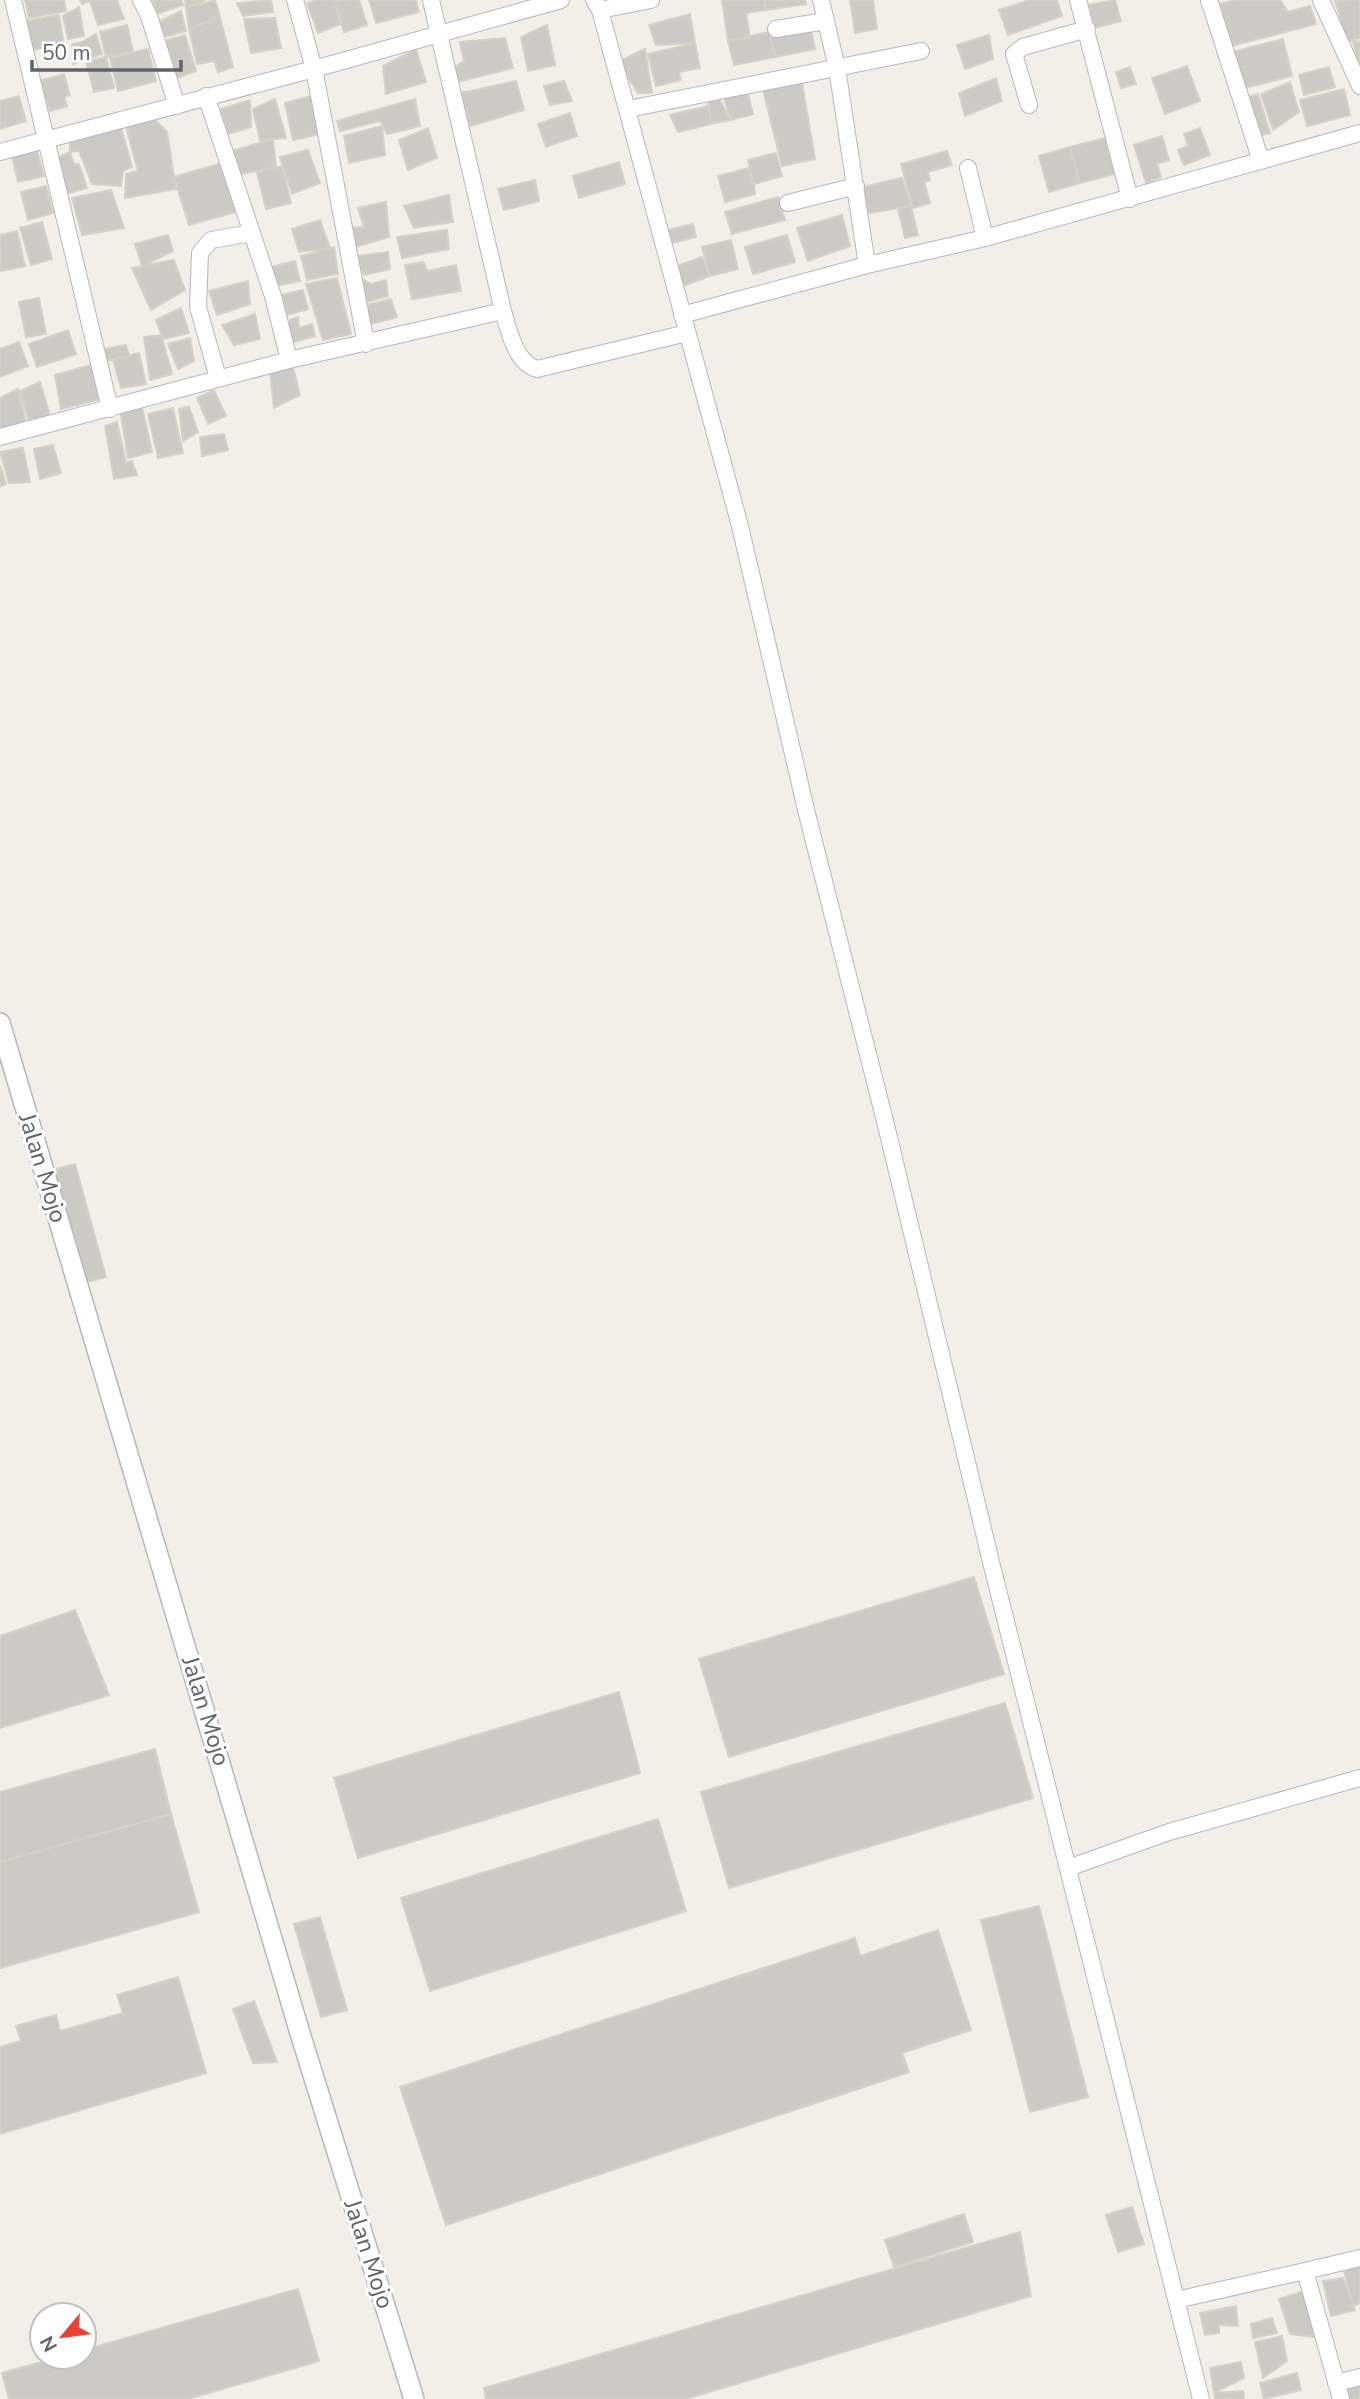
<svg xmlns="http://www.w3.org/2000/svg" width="1360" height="2399" viewBox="0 0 1360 2399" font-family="'Nunito Sans',sans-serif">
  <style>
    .building { fill: #cccac5; stroke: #d6d1c6; stroke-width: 2 }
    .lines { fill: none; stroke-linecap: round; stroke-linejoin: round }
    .minor-casing { stroke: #b5b8bc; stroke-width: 18 }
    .tertiary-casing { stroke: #b5b8bc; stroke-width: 22 }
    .minor { stroke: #fff; stroke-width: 16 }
    .tertiary { stroke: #fff; stroke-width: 19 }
    .labels { text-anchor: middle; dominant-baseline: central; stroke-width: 6; stroke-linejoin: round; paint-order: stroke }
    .street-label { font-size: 24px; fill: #5f6368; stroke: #fff }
  </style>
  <rect width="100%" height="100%" fill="#f1efe8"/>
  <!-- building -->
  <path class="building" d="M25 0H64L66 11 29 18Z
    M80 0H117L124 19 98 25 90 1 82 4Z
    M153 0H181L183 5 157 14Z
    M185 0H205L186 8Z
    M215 0 220 17 189 29 186 8Z
    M271 0 273 12 243 16 237 3Z
    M318 0H335L341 24 318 33 307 3Z
    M335 0H359L367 25 344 32Z
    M369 0H416L419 12 376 23Z
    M722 0H764L766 10 746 13 750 38 728 41Z
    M764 0H805L806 4 766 10Z
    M850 0H873L877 29 855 33Z
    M1030 0H1057L1062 16 1008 35 999 10Z
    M1115 0 1121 21 1095 28 1088 5Z
    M1234 0H1280L1288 12 1310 6 1316 24 1231 46 1220 4Z
    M1335 0H1360V38L1347 42Z
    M79 7 84 36 68 39 63 16Z
    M181 11 186 31 161 38 158 22Z
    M690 14 695 43 656 45 649 25Z
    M59 15 64 45 32 50 27 21Z
    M220 17 233 67 218 72 214 61 197 64 189 29Z
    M275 18 281 48 251 53 244 19Z
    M810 24 815 49 775 57 769 32Z
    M127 25 133 51 106 57 100 32Z
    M547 25 555 65 528 71 521 37Z
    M769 32 775 57 734 65 728 41Z
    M96 34 102 54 73 64 72 44 82 42Z
    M185 35 196 71 172 80 161 42Z
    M989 35 993 59 965 69 957 45Z
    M505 38 513 68 453 83 447 72 464 61 460 42Z
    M1283 39 1292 76 1241 89 1232 52Z
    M1360 41V68L1353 42Z
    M695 43 700 68 679 72 681 80 656 86 648 54Z
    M148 49 156 81 118 91 110 58Z
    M416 49 426 82 386 94 383 66Z
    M645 49 652 93H638L618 62Z
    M106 57 114 88 94 92 86 62Z
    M1187 66 1200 101 1165 114 1152 78Z
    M1130 67 1136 84 1121 88 1116 72Z
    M1329 67 1335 87 1304 95 1299 75Z
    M64 74 70 95 64 97 67 106 50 111 47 102 41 104 35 82Z
    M996 78 1002 101 965 116 959 93Z
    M516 81 524 110 470 126 461 93Z
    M564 81 572 101 550 105 544 86Z
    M1290 82 1299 112 1273 130 1261 94Z
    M802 83 815 159 782 166 763 90Z
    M1344 89 1350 115 1307 126 1300 100Z
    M748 94 753 114 731 120 723 95Z
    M1258 94 1270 133 1255 137 1243 98Z
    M19 96 26 121 0 129V101Z
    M311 96 320 134 293 140 285 103Z
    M275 99 286 138 260 141 253 109Z
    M415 99 420 126 387 134 380 121 340 131 337 121Z
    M719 99 731 120 711 124 708 100Z
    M250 100 251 127 228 134 221 109Z
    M708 106 711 124 678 132 670 115Z
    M570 113 577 136 546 147 538 124Z
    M151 116 167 132 176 189 125 198 126 174 138 171 125 123Z
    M382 126 385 155 349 163 344 136Z
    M121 127 132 167 123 171 121 186 92 184 79 151 70 152V138Z
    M428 128 437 158 408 170 399 140Z
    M1200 128 1210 155 1184 165 1178 150 1188 146 1184 134Z
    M1162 136 1169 160 1157 164 1161 177 1146 183 1134 145Z
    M1105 138 1115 174 1080 183 1070 147Z
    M273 139 276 167 237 175 232 151Z
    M36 147 44 176 18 182 11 153Z
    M1070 147 1080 183 1049 192 1039 156Z
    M308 150 320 183 292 194 280 157Z
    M947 151 952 165 928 172 930 180 924 182 930 203 913 208 901 164Z
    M70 152 74 164H79L87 188 62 195 55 159Z
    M776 153 782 176 754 184 748 160Z
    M619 162 625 184 579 198 573 176Z
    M222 163 236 212 189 225 174 177Z
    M282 166 291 203 266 209 257 172Z
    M749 168 754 184 755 194 725 202 718 176Z
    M902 178 911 206 869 213 863 187Z
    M535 180 539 201 504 210 498 189Z
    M46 186 53 213 28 220 21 192Z
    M111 190 124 228 82 235 72 198Z
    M449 195 453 222 414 228 404 206Z
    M778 197 785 220 732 234 725 212Z
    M386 202 389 237 352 248 349 228 364 227 358 208Z
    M911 206 918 235 905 238 898 209Z
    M842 215 850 246 808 261 797 228Z
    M320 220 330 248 299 252 292 229Z
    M42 222 52 259 31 265 20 228Z
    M693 224 696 237 672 243 668 230Z
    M447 230 449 249 402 258 397 237Z
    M17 231 25 266 1 271 0 235Z
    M168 235 173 251 142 266 135 244Z
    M787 235 795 262 753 274 745 247Z
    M731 240 738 269 710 276 702 247Z
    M334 247 338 274 307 280 301 256Z
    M388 252 390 269 364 275 357 256Z
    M702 257 710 276 683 286 677 266Z
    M174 260 185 290 151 310 132 268Z
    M295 261 300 281 276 286 271 267Z
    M423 262 428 271 456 265 461 291 412 299 405 265Z
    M359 277 371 284 386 280 388 296 363 303Z
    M337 278 351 334 323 340 306 284Z
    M248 281 250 304 217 315 209 291Z
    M303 290 308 309 287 315 282 295Z
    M39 298 46 334 26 337 19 302Z
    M391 299 397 317 367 325 363 306Z
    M181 308 189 333 163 339 156 320Z
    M255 314 260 339 234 345 222 325Z
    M298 317 299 328 312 324 315 336 290 343 285 322Z
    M68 330 76 354 37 367 29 344Z
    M161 335 172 374 150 380 144 337Z
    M190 338 194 361 178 369 168 344Z
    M19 342 28 366 0 377V349Z
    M126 345 129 356 106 361 104 349Z
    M139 353 146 384 121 388 113 359Z
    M292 363 300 395 274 408 270 371Z
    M91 365 100 399 61 409 55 375Z
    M40 382 51 419H28L20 391Z
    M18 389 26 423 0 433V398Z
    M214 390 226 416 208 424 197 398Z
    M142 407 152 452 128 458 120 410Z
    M189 407 198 432 183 441 179 409Z
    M173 408 183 453 158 458 148 414Z
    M117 422 126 462 132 461 137 475 114 479 105 426Z
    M224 434 228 450 202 456 200 437Z
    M53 445 61 473 40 479 34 449Z
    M23 448 30 482 9 483 0 452Z
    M0 465 6 484 0 487Z
    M75 1164 106 1277 83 1283 52 1170Z
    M974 1577 1004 1674 729 1757 699 1659Z
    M75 1610 109 1695 0 1728V1636Z
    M619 1692 640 1773 358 1858 334 1778Z
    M1005 1703 1033 1798 729 1888 701 1792Z
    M155 1749 171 1814 0 1862V1792Z
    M171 1814 199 1912 0 1968V1862Z
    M658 1819 686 1911 430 1991 401 1898Z
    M1039 1906 1088 2097 1030 2112 981 1920Z
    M320 1917 347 2010 321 2017 294 1924Z
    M938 1930 971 2030 902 2053 909 2072 446 2225 400 2087 855 1938 860 1956Z
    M178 1977 206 2073 0 2134V2047L21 2041 16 2026 56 2015 60 2031 123 2013 117 1995Z
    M254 2001 277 2062 253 2063 233 2009Z
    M1132 2207 1144 2244 1118 2252 1106 2215Z
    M964 2214 973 2242 894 2267 885 2240Z
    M1020 2232 1031 2296 686 2399H486L484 2388Z
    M1360 2266V2303L1353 2306 1343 2267Z
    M1343 2278 1355 2310 1331 2316 1323 2281Z
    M298 2289 319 2361 188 2399H9L2 2373 59 2357H84V2350Z
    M1304 2291 1314 2337 1290 2334 1279 2299Z
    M1236 2306 1238 2326 1219 2325V2333L1205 2335 1200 2313Z
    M1272 2318 1277 2333 1253 2338 1251 2324Z
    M1282 2336 1287 2361 1263 2378 1255 2342Z
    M1241 2362 1244 2378 1214 2393 1210 2368Z
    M1297 2373 1301 2390 1264 2399 1260 2383Z
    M1360 2380V2399H1347L1341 2382Z
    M1243 2391 1244 2399H1215L1214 2393Z"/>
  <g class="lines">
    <defs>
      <path id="minor" d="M13 0 110 409
        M141 0 149 16 177 106
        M295 0 314 69 366 344
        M431 0 503 311C509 331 515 362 537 369L687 333
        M594 0 600 10 740 526 807 814 885 1121 991 1562 1201 2399
        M1078 0 1130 199
        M1209 0 1261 161
        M1321 0 1360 86
        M600 10 651 0
        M776 29 826 21
        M206 96 273 296 289 360
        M1029 105 1014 54 1023 47 1087 29
        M628 109 921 51
        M0 152 314 69 561 0
        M968 168 985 238
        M788 203 856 186
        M867 265 985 238 1360 133
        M682 315 867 265 837 68 821 0
        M218 378 198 307 200 253 211 240 251 233
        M0 437 289 360 503 311
        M1068 1868 1169 1832 1360 1778
        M1305 2271 1360 2258
        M1176 2300 1305 2271 1341 2399
        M1336 2383 1360 2377"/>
      <path id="tertiary" d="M0 1023 300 2033 414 2399"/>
    </defs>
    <!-- minor casing -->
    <use href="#minor" class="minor-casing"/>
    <!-- tertiary casing -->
    <use href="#tertiary" class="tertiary-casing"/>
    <!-- minor -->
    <use href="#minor" class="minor"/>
    <!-- tertiary -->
    <use href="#tertiary" class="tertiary"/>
  </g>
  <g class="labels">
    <!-- street labels -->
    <g class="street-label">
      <text transform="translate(43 1168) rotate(73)">Jalan Mojo</text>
      <text transform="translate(206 1711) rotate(73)">Jalan Mojo</text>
      <text transform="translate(369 2254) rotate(72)">Jalan Mojo</text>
    </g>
  </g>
  <!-- north arrow -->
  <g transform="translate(63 2336) rotate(241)"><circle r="33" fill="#ffffff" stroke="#bfc1c3" stroke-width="2"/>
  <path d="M0-5L12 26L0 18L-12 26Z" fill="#ea4335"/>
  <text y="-10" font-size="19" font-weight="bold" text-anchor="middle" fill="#5f6368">N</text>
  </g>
  <!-- scale -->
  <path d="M32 60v10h149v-10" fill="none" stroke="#5f6368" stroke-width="3.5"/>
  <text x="42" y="60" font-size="21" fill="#5f6368" stroke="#ffffff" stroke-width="5" paint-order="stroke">50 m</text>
</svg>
